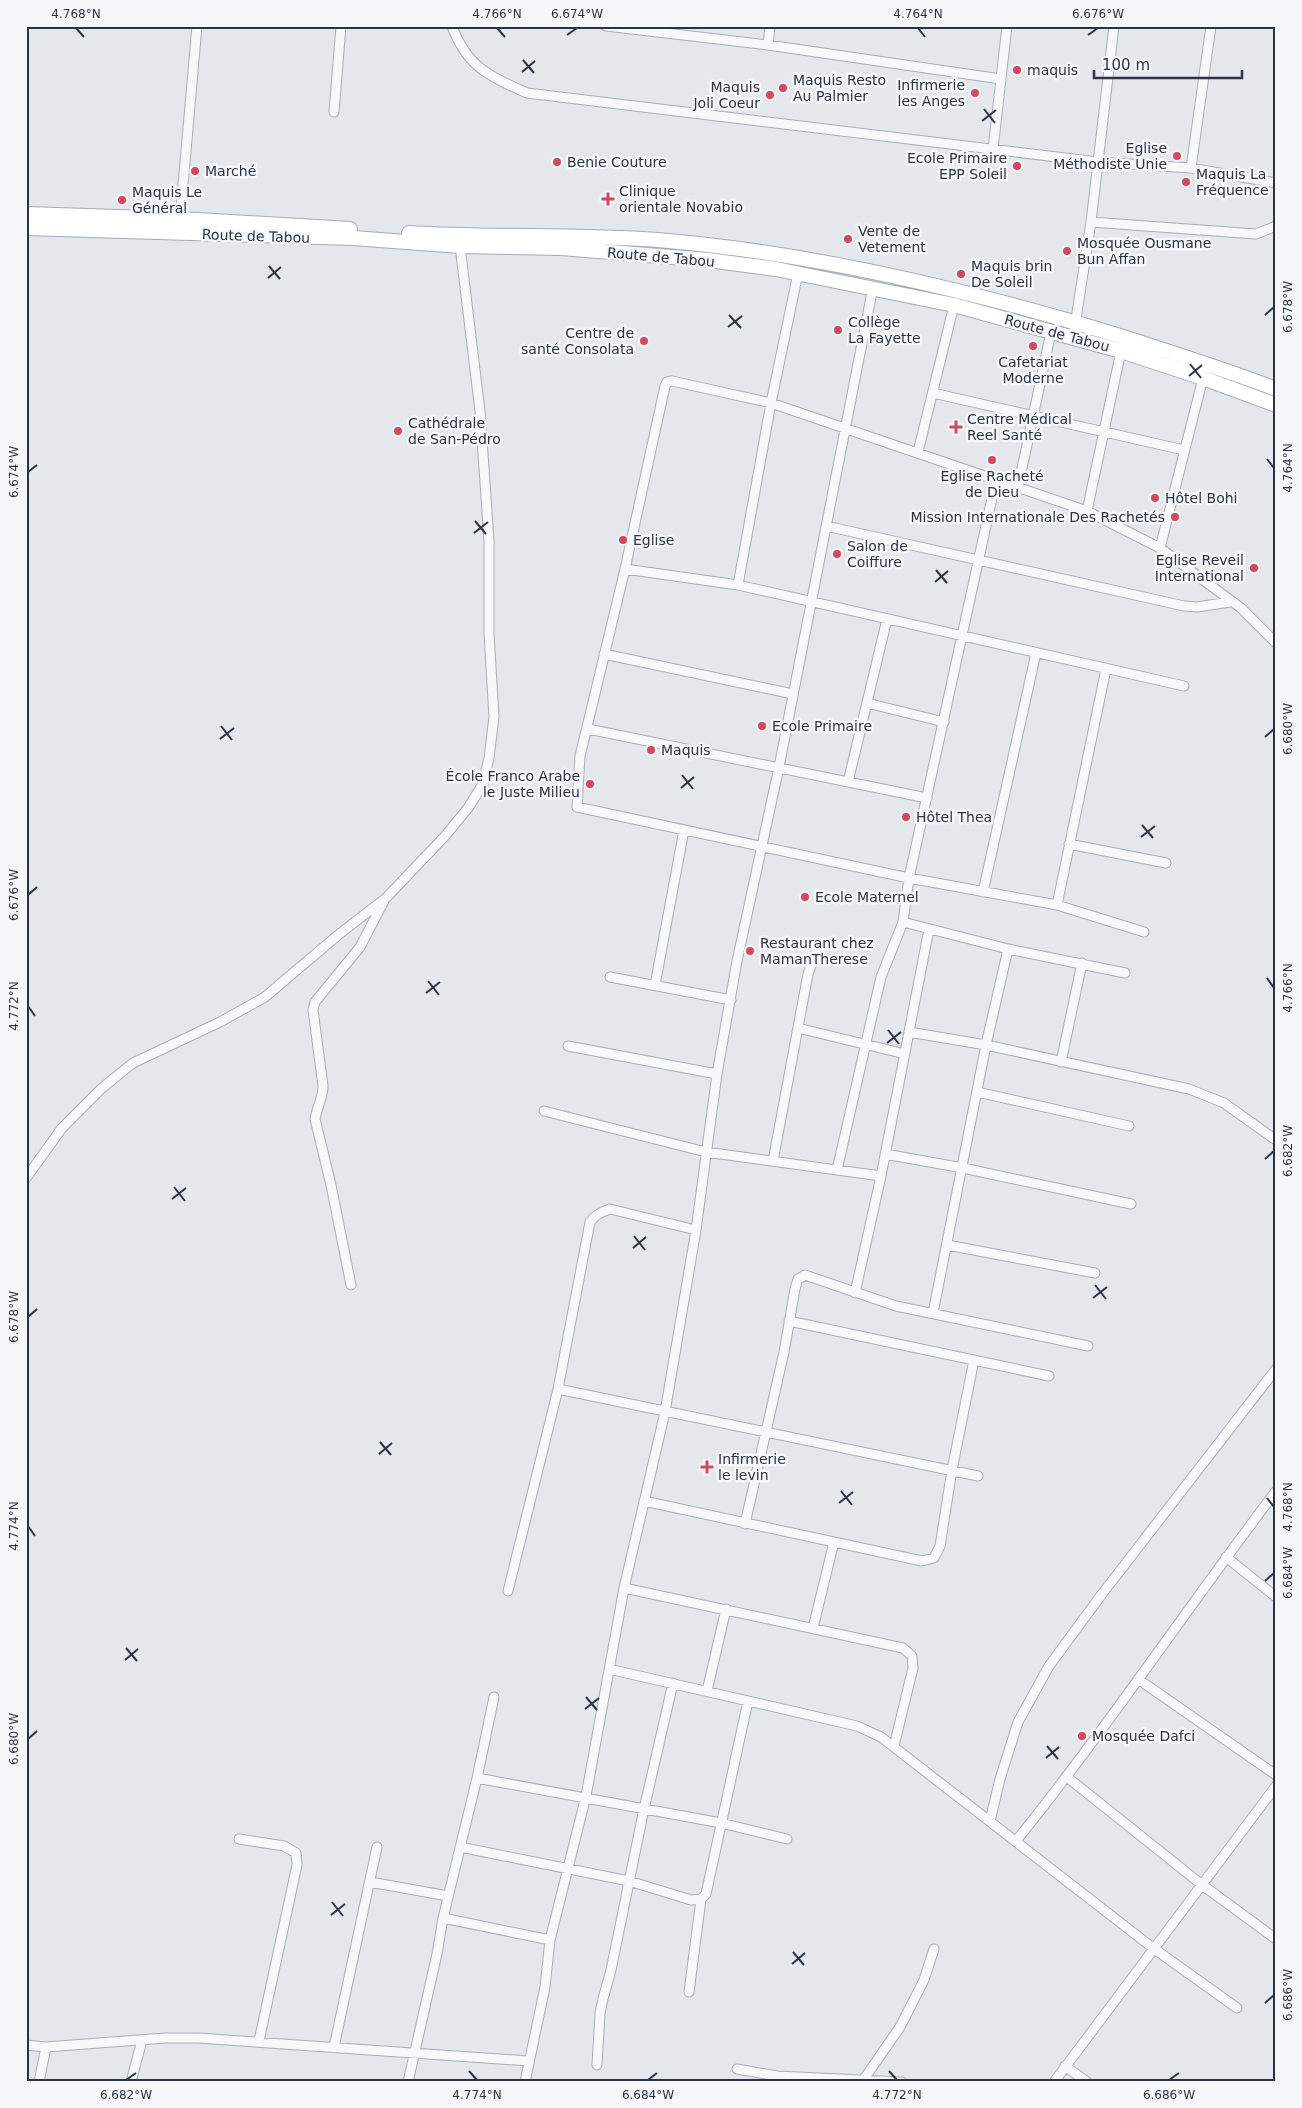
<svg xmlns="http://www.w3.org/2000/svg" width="1302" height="2108" viewBox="0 0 1302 2108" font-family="'DejaVu Sans',sans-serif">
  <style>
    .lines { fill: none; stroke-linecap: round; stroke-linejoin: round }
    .minor-casing { stroke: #a9aeb7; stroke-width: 11 }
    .primary-casing { stroke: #a3abb8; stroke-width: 16 }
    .minor { stroke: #f7f8fa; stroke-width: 9 }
    .primary { stroke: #fff; stroke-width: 14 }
    .ticks { fill: none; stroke: #2b3445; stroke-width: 2 }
    .poi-dot { fill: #d1495b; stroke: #f4f6f9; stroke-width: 2 }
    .labels { text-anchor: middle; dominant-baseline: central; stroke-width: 5; stroke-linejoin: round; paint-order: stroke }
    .poi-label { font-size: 14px; fill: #2b3445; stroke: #f4f6f9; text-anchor: start }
    .street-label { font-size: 14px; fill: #2b3445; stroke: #f4f6f9 }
    .neatline { fill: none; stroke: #2b3445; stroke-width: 2 }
    .ticks-label { font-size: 12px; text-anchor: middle; fill: #2b3445 }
  </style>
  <rect width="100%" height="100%" fill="#e4e7ec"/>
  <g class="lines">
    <defs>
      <path id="minor" d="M452 26C467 67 489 76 527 93L1098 162 1191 168 1276 183
        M606 26 768 45 1001 79
        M768 45 770 26
        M334 112 341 26
        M993 149 1007 26
        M1191 168 1211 26
        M180 219 197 26
        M1091 222 1256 234 1276 226
        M1073 338 1091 222 1114 26
        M933 393 1184 450
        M918 452 954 305
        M1018 487 1051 332
        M1087 511 1121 351
        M826 526 1184 606 1197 607 1230 602
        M1160 548 1203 378
        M625 569 738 585 1184 686
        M738 585 771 403 798 273
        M604 654 793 694
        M867 703 944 722
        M588 729 927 798
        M848 782 887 619
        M1069 844 1166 863
        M983 892 1036 653
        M1057 905 1106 669
        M903 922 1008 949 1125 973
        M1144 932 1057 905 909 878 577 807 580 756 625 569 665 386 667 382 672 381 771 403 1087 511 1160 548 1241 608 1276 643
        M610 977 731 1000
        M655 985 684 830
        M798 1028 905 1054
        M909 1032 986 1045 1189 1089 1224 1103 1276 1140
        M568 1046 717 1074
        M1061 1062 1082 963
        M977 1092 1129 1126
        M544 1111 706 1152 881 1176
        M885 1154 963 1168 1131 1204
        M773 1161 808 974 816 952
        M837 1170 881 977 903 922 909 878 996 480
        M26 1178 62 1128 102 1088 133 1063 220 1022 265 997 338 935 386 898 445 836 468 808 483 784 489 758 494 717 489 634V540L480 411 460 246
        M947 1245 1095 1273
        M351 1285 331 1185 315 1119C317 1107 323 1098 323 1086L313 1010 315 1002 360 947 384 901
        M855 1293 881 1176 929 929
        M933 1313 986 1045 1008 949
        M789 1321 1049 1376
        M558 1389 590 1222C596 1214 602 1212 610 1209L696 1230
        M644 1501 922 1561 934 1558 940 1546 952 1470 974 1360
        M745 1524 784 1352 795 1289 798 1279 805 1275 896 1306 1088 1346
        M1226 1557 1276 1597
        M624 1588 903 1648 912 1656 913 1668 894 1746
        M508 1591 558 1389 978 1476
        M813 1628 834 1542
        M609 1669 857 1726 881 1737 1153 1948 1237 2008
        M1138 1679 1276 1775
        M707 1691 726 1609
        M1067 1777 1201 1884 1276 1939
        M477 1778 721 1823 787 1839
        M990 1821 1000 1779 1018 1722 1049 1666 1102 1594 1276 1369
        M239 1839 284 1846 296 1853 297 1865 259 2041
        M1016 1841C1107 1728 1188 1607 1276 1491
        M460 1847 629 1881 691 1900 701 1899 706 1894 748 1701
        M370 1882 448 1896
        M443 1918 477 1778 494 1697
        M689 1992 701 1899
        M26 2045 46 2047 39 2082
        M46 2047 165 2038H198L528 2061
        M334 2047 377 1847
        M597 2065 600 2013 603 1999 611 1970 644 1809 673 1683
        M1065 2066 1087 2082
        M737 2069 777 2076 902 2082
        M864 2079 900 2027 924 1980 934 1949
        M131 2082 142 2040
        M408 2082 437 1954 443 1918 550 1940 586 1796 624 1588 665 1412 696 1230 717 1074 737 961 779 767 873 287
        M525 2082 545 1987 550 1940
        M1054 2082 1276 1786"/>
      <path id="primary" d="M26 214 180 219 350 229
        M26 228 353 238 460 246 561 248 708 260 776 269 954 305 1121 351 1203 378 1276 405
        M409 233C491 238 575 234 658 240 814 253 970 290 1120 336 1172 353 1224 369 1276 389"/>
    </defs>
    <!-- minor casing -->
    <use href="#minor" class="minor-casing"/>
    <!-- primary casing -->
    <use href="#primary" class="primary-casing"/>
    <!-- minor -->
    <use href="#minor" class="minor"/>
    <!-- primary -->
    <use href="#primary" class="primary"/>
  </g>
  <!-- ticks -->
  <path class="ticks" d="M76 28 84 37M497 28 505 37M918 28 925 37M567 35 577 28M1088 35 1098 28M523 60 534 73M522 72 535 61M984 109 995 123M982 121 996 110M269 266 280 279M268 278 281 267M729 315 741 328M1265 315 1274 307M728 327 742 316M1190 364 1201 378M1189 376 1202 365M1267 459 1274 468M28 472 37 465M475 521 486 534M474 533 488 522M936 570 947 583M935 582 948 571M221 726 232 740M1265 737 1274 729M220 739 234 728M682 775 693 789M681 788 694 777M1142 825 1153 838M1141 837 1155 826M28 895 37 887M1267 978 1274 988M428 981 439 995M426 993 440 982M28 1006 35 1016M888 1030 899 1044M887 1043 901 1032M1265 1159 1274 1151M174 1187 185 1201M172 1199 186 1188M634 1236 645 1250M633 1248 646 1237M1095 1285 1106 1299M1093 1298 1107 1287M28 1317 37 1309M380 1442 391 1455M379 1454 392 1443M841 1491 852 1505M1267 1498 1274 1507M839 1503 853 1492M28 1526 35 1536M1265 1581 1274 1573M126 1648 137 1661M125 1660 138 1649M586 1697 597 1710M585 1709 599 1698M28 1739 37 1731M1047 1746 1058 1759M1046 1758 1059 1747M332 1902 343 1916M331 1915 345 1904M793 1952 804 1965M792 1964 805 1953M1265 2003 1274 1995M469 2071 477 2080M889 2071 897 2080M126 2080 136 2073M648 2080 657 2073M1169 2080 1179 2073"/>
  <!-- markers -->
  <g class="poi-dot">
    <circle cx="1017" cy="70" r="5"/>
    <circle cx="783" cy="88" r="5"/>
    <circle cx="975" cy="93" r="5"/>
    <circle cx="770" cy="95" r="5"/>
    <circle cx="1177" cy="156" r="5"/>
    <circle cx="557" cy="162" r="5"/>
    <circle cx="1017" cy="166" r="5"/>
    <circle cx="195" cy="171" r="5"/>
    <circle cx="1186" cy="182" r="5"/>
    <path d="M605.5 191.5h5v5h5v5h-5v5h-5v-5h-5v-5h5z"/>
    <circle cx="122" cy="200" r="5"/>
    <circle cx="848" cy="239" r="5"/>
    <circle cx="1067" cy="251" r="5"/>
    <circle cx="961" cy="274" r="5"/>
    <circle cx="838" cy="330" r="5"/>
    <circle cx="644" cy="341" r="5"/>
    <circle cx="1033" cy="346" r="5"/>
    <path d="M953.5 419.5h5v5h5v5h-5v5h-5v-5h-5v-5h5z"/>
    <circle cx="398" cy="431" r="5"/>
    <circle cx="992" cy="460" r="5"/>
    <circle cx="1155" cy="498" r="5"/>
    <circle cx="1175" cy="517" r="5"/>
    <circle cx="623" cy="540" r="5"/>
    <circle cx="837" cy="554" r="5"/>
    <circle cx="1254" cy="568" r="5"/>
    <circle cx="762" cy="726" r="5"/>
    <circle cx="651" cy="750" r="5"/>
    <circle cx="590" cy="784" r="5"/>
    <circle cx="906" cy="817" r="5"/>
    <circle cx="805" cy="897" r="5"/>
    <circle cx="750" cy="951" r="5"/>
    <path d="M704.5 1459.5h5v5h5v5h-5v5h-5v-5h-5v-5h5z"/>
    <circle cx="1082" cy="1736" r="5"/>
  </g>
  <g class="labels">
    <!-- poi labels -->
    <g class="poi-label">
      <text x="1027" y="70">maquis</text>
      <text x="793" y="80">Maquis Resto<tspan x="793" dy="16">Au Palmier</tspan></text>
      <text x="965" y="85" text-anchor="end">Infirmerie<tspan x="965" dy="16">les Anges</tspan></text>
      <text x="760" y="87" text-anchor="end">Maquis<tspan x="760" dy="16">Joli Coeur</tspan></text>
      <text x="1167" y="148" text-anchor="end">Eglise<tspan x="1167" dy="16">Méthodiste Unie</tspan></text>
      <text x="1007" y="158" text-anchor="end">Ecole Primaire<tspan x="1007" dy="16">EPP Soleil</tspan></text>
      <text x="567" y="162">Benie Couture</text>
      <text x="205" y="171">Marché</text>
      <text x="1196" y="174">Maquis La<tspan x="1196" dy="16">Fréquence</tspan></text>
      <text x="619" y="191">Clinique<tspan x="619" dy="16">orientale Novabio</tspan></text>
      <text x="132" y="192">Maquis Le<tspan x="132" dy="16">Général</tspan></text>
      <text x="858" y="231">Vente de<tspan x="858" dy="16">Vetement</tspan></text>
      <text x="1077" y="243">Mosquée Ousmane<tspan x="1077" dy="16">Bun Affan</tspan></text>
      <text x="971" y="266">Maquis brin<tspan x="971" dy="16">De Soleil</tspan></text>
      <text x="848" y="322">Collège<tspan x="848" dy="16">La Fayette</tspan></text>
      <text x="634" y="333" text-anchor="end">Centre de<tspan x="634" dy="16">santé Consolata</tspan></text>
      <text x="1033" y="362" text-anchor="middle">Cafetariat<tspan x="1033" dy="16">Moderne</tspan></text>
      <text x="967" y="419">Centre Médical<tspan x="967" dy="16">Reel Santé</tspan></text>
      <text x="408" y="423">Cathédrale<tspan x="408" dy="16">de San-Pédro</tspan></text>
      <text x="992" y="476" text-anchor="middle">Eglise Racheté<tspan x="992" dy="16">de Dieu</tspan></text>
      <text x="1165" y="498">Hôtel Bohi</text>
      <text x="1165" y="517" text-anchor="end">Mission Internationale Des Rachetés</text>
      <text x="633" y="540">Eglise</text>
      <text x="847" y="546">Salon de<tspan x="847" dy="16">Coiffure</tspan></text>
      <text x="1244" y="560" text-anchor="end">Eglise Reveil<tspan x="1244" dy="16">International</tspan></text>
      <text x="772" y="726">Ecole Primaire</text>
      <text x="661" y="750">Maquis</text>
      <text x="580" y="776" text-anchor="end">École Franco Arabe<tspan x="580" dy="16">le Juste Milieu</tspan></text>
      <text x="916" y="817">Hôtel Thea</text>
      <text x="815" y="897">Ecole Maternel</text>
      <text x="760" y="943">Restaurant chez<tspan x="760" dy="16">MamanTherese</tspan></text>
      <text x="718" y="1459">Infirmerie<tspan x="718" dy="16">le levin</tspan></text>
      <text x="1092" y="1736">Mosquée Dafci</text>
    </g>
    <!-- street labels -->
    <g class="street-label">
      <text transform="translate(256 236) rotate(2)">Route de Tabou</text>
      <text transform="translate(661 257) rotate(5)">Route de Tabou</text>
      <text transform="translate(1057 333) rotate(15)">Route de Tabou</text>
    </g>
  </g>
  <!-- border -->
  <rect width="1302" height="2108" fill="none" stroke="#f4f6f9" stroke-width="55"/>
  <!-- scale -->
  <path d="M1094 70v8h148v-8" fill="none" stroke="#2b3445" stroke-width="2.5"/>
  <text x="1102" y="70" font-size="15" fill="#2b3445" stroke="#f4f6f9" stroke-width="4" paint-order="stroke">100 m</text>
  <rect x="28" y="28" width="1246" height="2052" class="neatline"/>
  <g class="ticks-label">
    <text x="76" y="18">4.768°N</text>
    <text x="497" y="18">4.766°N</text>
    <text x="577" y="18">6.674°W</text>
    <text x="918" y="18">4.764°N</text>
    <text x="1098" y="18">6.676°W</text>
    <text transform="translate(1288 307) rotate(-90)" y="4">6.678°W</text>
    <text transform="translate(1288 468) rotate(-90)" y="4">4.764°N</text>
    <text transform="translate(14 472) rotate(-90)" y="4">6.674°W</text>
    <text transform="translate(1288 729) rotate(-90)" y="4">6.680°W</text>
    <text transform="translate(14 895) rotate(-90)" y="4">6.676°W</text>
    <text transform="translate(1288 988) rotate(-90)" y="4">4.766°N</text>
    <text transform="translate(14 1006) rotate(-90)" y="4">4.772°N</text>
    <text transform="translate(1288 1151) rotate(-90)" y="4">6.682°W</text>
    <text transform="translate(14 1317) rotate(-90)" y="4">6.678°W</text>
    <text transform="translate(1288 1507) rotate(-90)" y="4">4.768°N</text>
    <text transform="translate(14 1526) rotate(-90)" y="4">4.774°N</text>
    <text transform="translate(1288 1573) rotate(-90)" y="4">6.684°W</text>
    <text transform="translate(14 1739) rotate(-90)" y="4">6.680°W</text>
    <text transform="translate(1288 1995) rotate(-90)" y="4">6.686°W</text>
    <text x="126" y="2099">6.682°W</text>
    <text x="477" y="2099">4.774°N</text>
    <text x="648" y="2099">6.684°W</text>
    <text x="897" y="2099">4.772°N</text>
    <text x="1169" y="2099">6.686°W</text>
  </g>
</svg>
